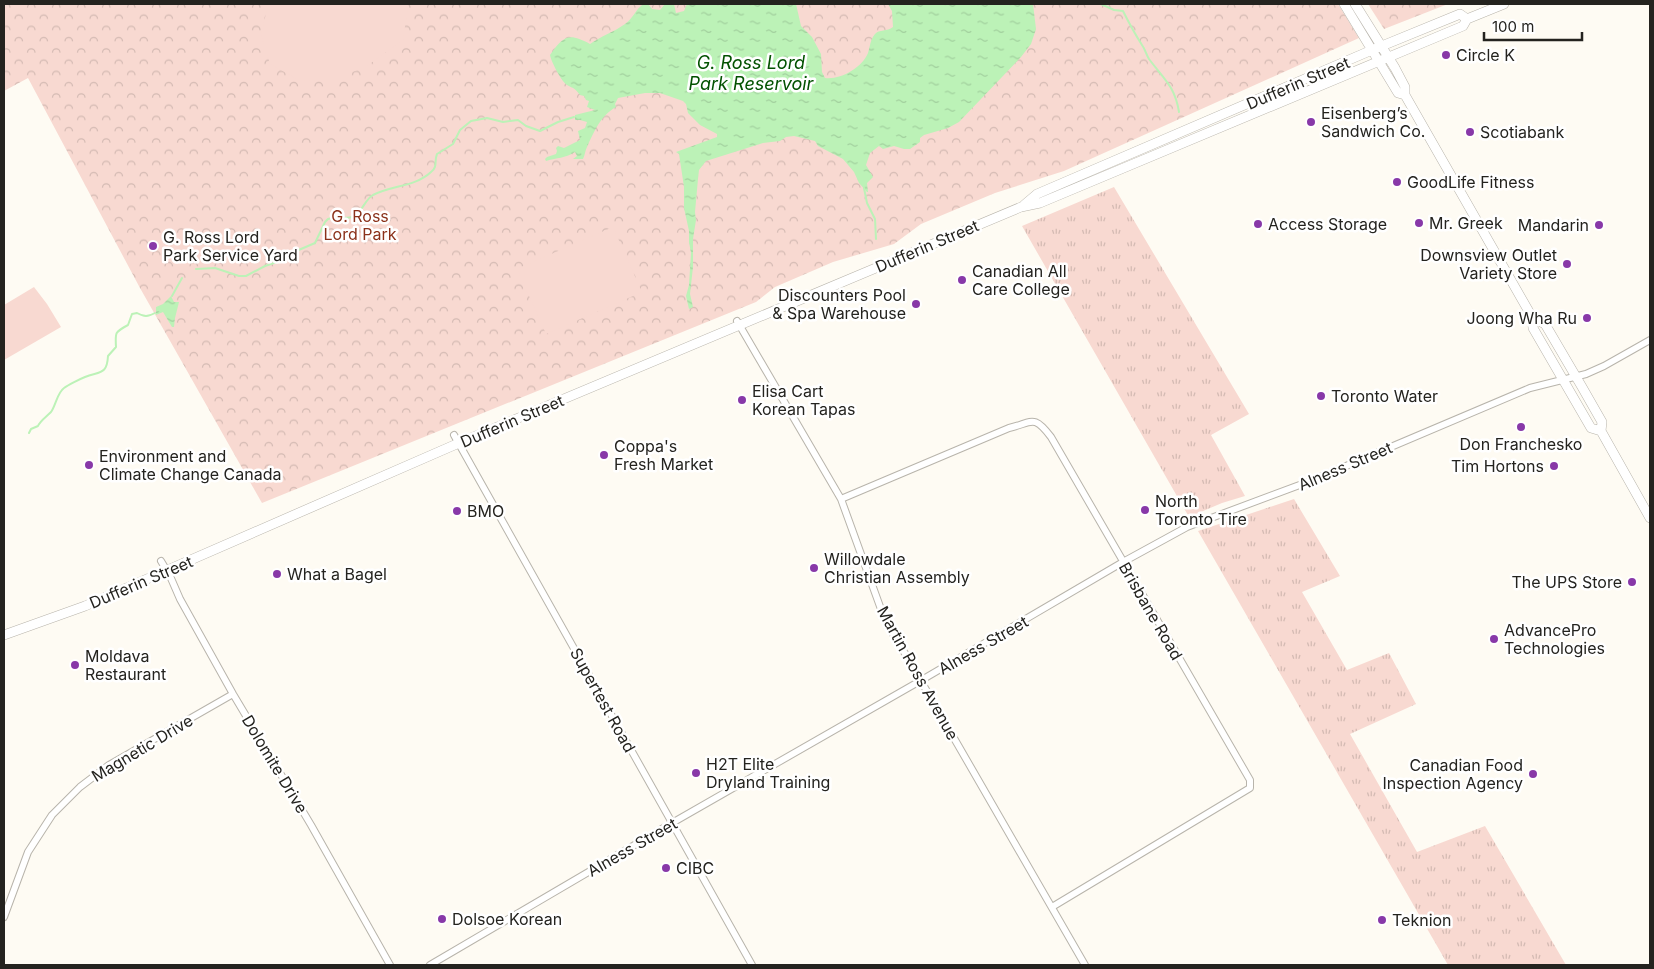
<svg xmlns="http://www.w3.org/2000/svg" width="1654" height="969" viewBox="0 0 1654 969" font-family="Inter,sans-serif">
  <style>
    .grass { fill: url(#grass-tufts) }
    .park { fill: url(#park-crowns) }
    .pitch { fill: #f8d9d1 }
    .water { fill: url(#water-ripples) }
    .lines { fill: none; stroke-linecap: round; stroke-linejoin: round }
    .stream { stroke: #bcf2b7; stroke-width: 2 }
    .street-casing { stroke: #b8b4ab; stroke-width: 8 }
    .secondary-casing { stroke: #b8b4ab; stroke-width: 10 }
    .street { stroke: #fff; stroke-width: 6 }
    .secondary { stroke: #fff; stroke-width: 9 }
    .poi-dot { fill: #8838a8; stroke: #fff; stroke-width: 2 }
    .labels { text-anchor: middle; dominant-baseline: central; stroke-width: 5; stroke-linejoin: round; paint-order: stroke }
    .poi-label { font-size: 16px; fill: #24231f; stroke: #fff; text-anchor: start }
    .street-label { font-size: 16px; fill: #24231f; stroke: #fff }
    .park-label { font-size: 16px; fill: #8b311a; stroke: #fff }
    .water-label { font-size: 18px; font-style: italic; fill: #035201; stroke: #fff }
  </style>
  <defs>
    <pattern id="grass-tufts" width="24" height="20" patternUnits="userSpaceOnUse" patternTransform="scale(1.25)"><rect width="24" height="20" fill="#f8d9d1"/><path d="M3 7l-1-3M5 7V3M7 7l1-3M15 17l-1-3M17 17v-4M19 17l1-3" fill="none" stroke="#d4bab3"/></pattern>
    <pattern id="park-crowns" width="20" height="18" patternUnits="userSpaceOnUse" patternTransform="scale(1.25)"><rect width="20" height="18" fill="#f8d9d1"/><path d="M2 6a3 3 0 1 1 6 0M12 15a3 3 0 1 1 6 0" fill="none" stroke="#d4bab3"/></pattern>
    <pattern id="water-ripples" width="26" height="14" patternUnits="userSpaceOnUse" patternTransform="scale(1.25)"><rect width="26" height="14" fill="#bcf2b7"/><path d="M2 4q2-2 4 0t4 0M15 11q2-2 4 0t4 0" fill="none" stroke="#a1cf9d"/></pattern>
  </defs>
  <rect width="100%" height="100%" fill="#fefbf3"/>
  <!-- grass -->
  <path class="grass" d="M1114 187 1249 414 1211 435 1245 496 1222 503 1189 517 1022 226Z
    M1294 499 1340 576 1302 592 1347 670 1389 653 1416 704 1350 734 1417 852 1485 826 1566 965H1448L1198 531Z"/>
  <!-- park -->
  <path class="park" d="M4 4H1338L1359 38 1064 171 995 193 921 224 894 244 833 262 775 287 756 302 262 503 140 288 28 78 4 91Z
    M1368 4H1448L1384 29Z"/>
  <!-- pitch -->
  <path class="pitch" d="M270 4H407L408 7 403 40 364 68 325 81 299 80 270 64 261 35 267 9Z
    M613 227 642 292 546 334 517 269Z
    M34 287 47 304 61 327 4 360V305Z"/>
  <!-- water -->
  <path class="water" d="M644 4H648L652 9 660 10 665 4H674L676 13 684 11 687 4H796L801 26 812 37 821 54 822 72 825 78C840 80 862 68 868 53 870 47 870 40 875 34 879 29 887 32 893 27L892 11 888 4H1033L1036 29 1031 44 1021 57 959 122 948 128 924 135 920 138V142L910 149H904L894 146 883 149 879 146 870 153 866 165 873 177 867 183 868 192H867L859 183 854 172 843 159 818 146 815 141 794 136 786 137 780 141 763 143 706 161 699 170 698 179 695 212 696 220 693 239V267L690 294 693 307 689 309 686 296 689 285 691 253 689 242V231L684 208V187L679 154 676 152 717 137V134L700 125 688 113 686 104 683 101 660 93H645L618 98 615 104 616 107C600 116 594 132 587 147 585 151 585 155 583 159H573L577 156 575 152C564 159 558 157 546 161L545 159 547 157 556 154 557 151 556 148 558 146 564 148 580 140 578 131 585 128 587 122 580 120H575V115L595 110 587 107 589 101 586 100 584 96 580 95C574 87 574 89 567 85 561 81 551 61 550 55 564 35 569 33 590 44 601 36 614 32 625 24 633 19 636 8 644 4Z
    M171 296 174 302H179L175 318 174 327H172L163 312 156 315V307L163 304Z"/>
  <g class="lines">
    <!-- stream -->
    <path class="stream" d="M1101 4 1114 10 1123 11C1129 23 1135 34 1142 45 1145 49 1146 54 1149 59 1163 78 1175 86 1179 112
      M864 188 867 203 875 219 876 239
      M196 269 215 268 239 276H246L265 266 277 262 294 252 315 243 325 222 328 219C336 217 344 219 352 217 362 214 364 200 373 195 392 185 415 187 431 172 438 167 434 161 437 154L453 144 460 130 471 121 487 118 503 122 518 120 526 126 540 131 558 122 574 117
      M172 296 182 278
      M29 433 31 429 38 426C40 421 46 417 51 412 56 405 57 393 64 388 68 385 80 379 85 377 100 371 107 375 108 356L116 347C115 332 115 332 128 325L132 314 137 313C144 317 148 317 155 313"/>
    <defs>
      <path id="street" d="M737 321 841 499 882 612 895 638 906 655 1085 965
        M454 435 752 965
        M841 499 1009 428C1032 423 1033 413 1051 437L1250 780V788L1052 907
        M161 561 170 576 180 599 233 694 311 825 390 965
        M4 917 28 852 52 815 80 787 109 765 233 694
        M430 965 672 823 920 681 1123 562 1187 527 1313 480 1530 388 1586 374 1604 366 1650 340"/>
      <path id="secondary" d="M1344 4 1398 93 1405 95
        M1355 4 1395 68 1405 87V95L1532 317 1533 328 1591 428 1601 431
        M1024 205 1037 194 1372 50 1460 14 1467 19
        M1532 317 1545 324 1582 387 1602 422 1601 431 1650 518
        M4 635 85 606 459 443 1021 207 1040 203 1463 26 1467 19 1504 4"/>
    </defs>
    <!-- street casing -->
    <use href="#street" class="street-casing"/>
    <!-- secondary casing -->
    <use href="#secondary" class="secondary-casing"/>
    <!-- street -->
    <use href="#street" class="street"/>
    <!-- secondary -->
    <use href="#secondary" class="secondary"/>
  </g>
  <!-- markers -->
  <g class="poi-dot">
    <circle cx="1446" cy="55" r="5"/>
    <circle cx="1311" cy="122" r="5"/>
    <circle cx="1470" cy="132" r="5"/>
    <circle cx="1397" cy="182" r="5"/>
    <circle cx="1419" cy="223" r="5"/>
    <circle cx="1258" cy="224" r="5"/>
    <circle cx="1599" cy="225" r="5"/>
    <circle cx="153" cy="246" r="5"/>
    <circle cx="1567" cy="264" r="5"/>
    <circle cx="962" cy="280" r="5"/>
    <circle cx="916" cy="304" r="5"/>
    <circle cx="1587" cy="318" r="5"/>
    <circle cx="1321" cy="396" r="5"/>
    <circle cx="742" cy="400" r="5"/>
    <circle cx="1521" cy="427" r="5"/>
    <circle cx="604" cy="455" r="5"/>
    <circle cx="89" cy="465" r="5"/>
    <circle cx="1554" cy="466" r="5"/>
    <circle cx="1145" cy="510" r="5"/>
    <circle cx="457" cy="511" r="5"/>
    <circle cx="814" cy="568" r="5"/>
    <circle cx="277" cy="574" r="5"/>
    <circle cx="1632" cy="582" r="5"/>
    <circle cx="1494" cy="639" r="5"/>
    <circle cx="75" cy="665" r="5"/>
    <circle cx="696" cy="773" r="5"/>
    <circle cx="1533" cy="774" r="5"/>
    <circle cx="666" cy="868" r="5"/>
    <circle cx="442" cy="919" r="5"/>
    <circle cx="1382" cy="920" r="5"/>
  </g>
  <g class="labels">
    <!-- poi labels -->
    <g class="poi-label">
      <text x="1456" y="55">Circle K</text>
      <text x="1321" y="113">Eisenberg’s<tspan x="1321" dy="18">Sandwich Co.</tspan></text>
      <text x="1480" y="132">Scotiabank</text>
      <text x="1407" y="182">GoodLife Fitness</text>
      <text x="1429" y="223">Mr. Greek</text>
      <text x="1268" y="224">Access Storage</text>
      <text x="1589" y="225" text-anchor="end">Mandarin</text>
      <text x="163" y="237">G. Ross Lord<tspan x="163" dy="18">Park Service Yard</tspan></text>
      <text x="1557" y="255" text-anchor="end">Downsview Outlet<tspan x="1557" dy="18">Variety Store</tspan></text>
      <text x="972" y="271">Canadian All<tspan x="972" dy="18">Care College</tspan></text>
      <text x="906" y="295" text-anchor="end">Discounters Pool<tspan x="906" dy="18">&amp; Spa Warehouse</tspan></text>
      <text x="1577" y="318" text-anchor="end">Joong Wha Ru</text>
      <text x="752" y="391">Elisa Cart<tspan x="752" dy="18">Korean Tapas</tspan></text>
      <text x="1331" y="396">Toronto Water</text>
      <text x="1521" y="444" text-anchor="middle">Don Franchesko</text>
      <text x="614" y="446">Coppa's<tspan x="614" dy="18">Fresh Market</tspan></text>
      <text x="99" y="456">Environment and<tspan x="99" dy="18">Climate Change Canada</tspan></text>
      <text x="1544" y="466" text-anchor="end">Tim Hortons</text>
      <text x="1155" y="501">North<tspan x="1155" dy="18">Toronto Tire</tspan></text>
      <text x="467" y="511">BMO</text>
      <text x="824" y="559">Willowdale<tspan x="824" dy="18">Christian Assembly</tspan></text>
      <text x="287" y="574">What a Bagel</text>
      <text x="1622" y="582" text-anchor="end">The UPS Store</text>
      <text x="1504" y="630">AdvancePro<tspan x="1504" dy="18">Technologies</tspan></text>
      <text x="85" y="656">Moldava<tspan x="85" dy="18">Restaurant</tspan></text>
      <text x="706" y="764">H2T Elite<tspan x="706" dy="18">Dryland Training</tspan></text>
      <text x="1523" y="765" text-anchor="end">Canadian Food<tspan x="1523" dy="18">Inspection Agency</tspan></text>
      <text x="676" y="868">CIBC</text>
      <text x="452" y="919">Dolsoe Korean</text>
      <text x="1392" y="920">Teknion</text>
    </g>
    <!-- street labels -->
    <g class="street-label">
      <text transform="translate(1298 83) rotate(-23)">Dufferin Street</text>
      <text transform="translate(927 246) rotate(-23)">Dufferin Street</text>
      <text transform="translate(512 421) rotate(-23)">Dufferin Street</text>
      <text transform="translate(1345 466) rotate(-23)">Alness Street</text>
      <text transform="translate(141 582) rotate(-23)">Dufferin Street</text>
      <text transform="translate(1151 611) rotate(60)">Brisbane Road</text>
      <text transform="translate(983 645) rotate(-30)">Alness Street</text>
      <text transform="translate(918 673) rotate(61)">Martin Ross Avenue</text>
      <text transform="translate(603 700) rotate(61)">Supertest Road</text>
      <text transform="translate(142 748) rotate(-31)">Magnetic Drive</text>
      <text transform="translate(275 764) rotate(59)">Dolomite Drive</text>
      <text transform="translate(632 847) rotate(-30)">Alness Street</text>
    </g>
    <!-- park labels -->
    <g class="park-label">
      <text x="360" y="216">G. Ross<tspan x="360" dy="18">Lord Park</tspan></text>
    </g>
    <!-- water labels -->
    <g class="water-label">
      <text x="751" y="62">G. Ross Lord<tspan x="751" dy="21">Park Reservoir</tspan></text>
    </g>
  </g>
  <!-- border -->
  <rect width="1654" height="969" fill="none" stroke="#24231f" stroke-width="10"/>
  <!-- scale -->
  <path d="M1484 32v8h98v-8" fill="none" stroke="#24231f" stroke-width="2.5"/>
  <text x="1492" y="32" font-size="15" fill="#24231f" stroke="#ffffff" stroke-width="4" paint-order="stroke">100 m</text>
</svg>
